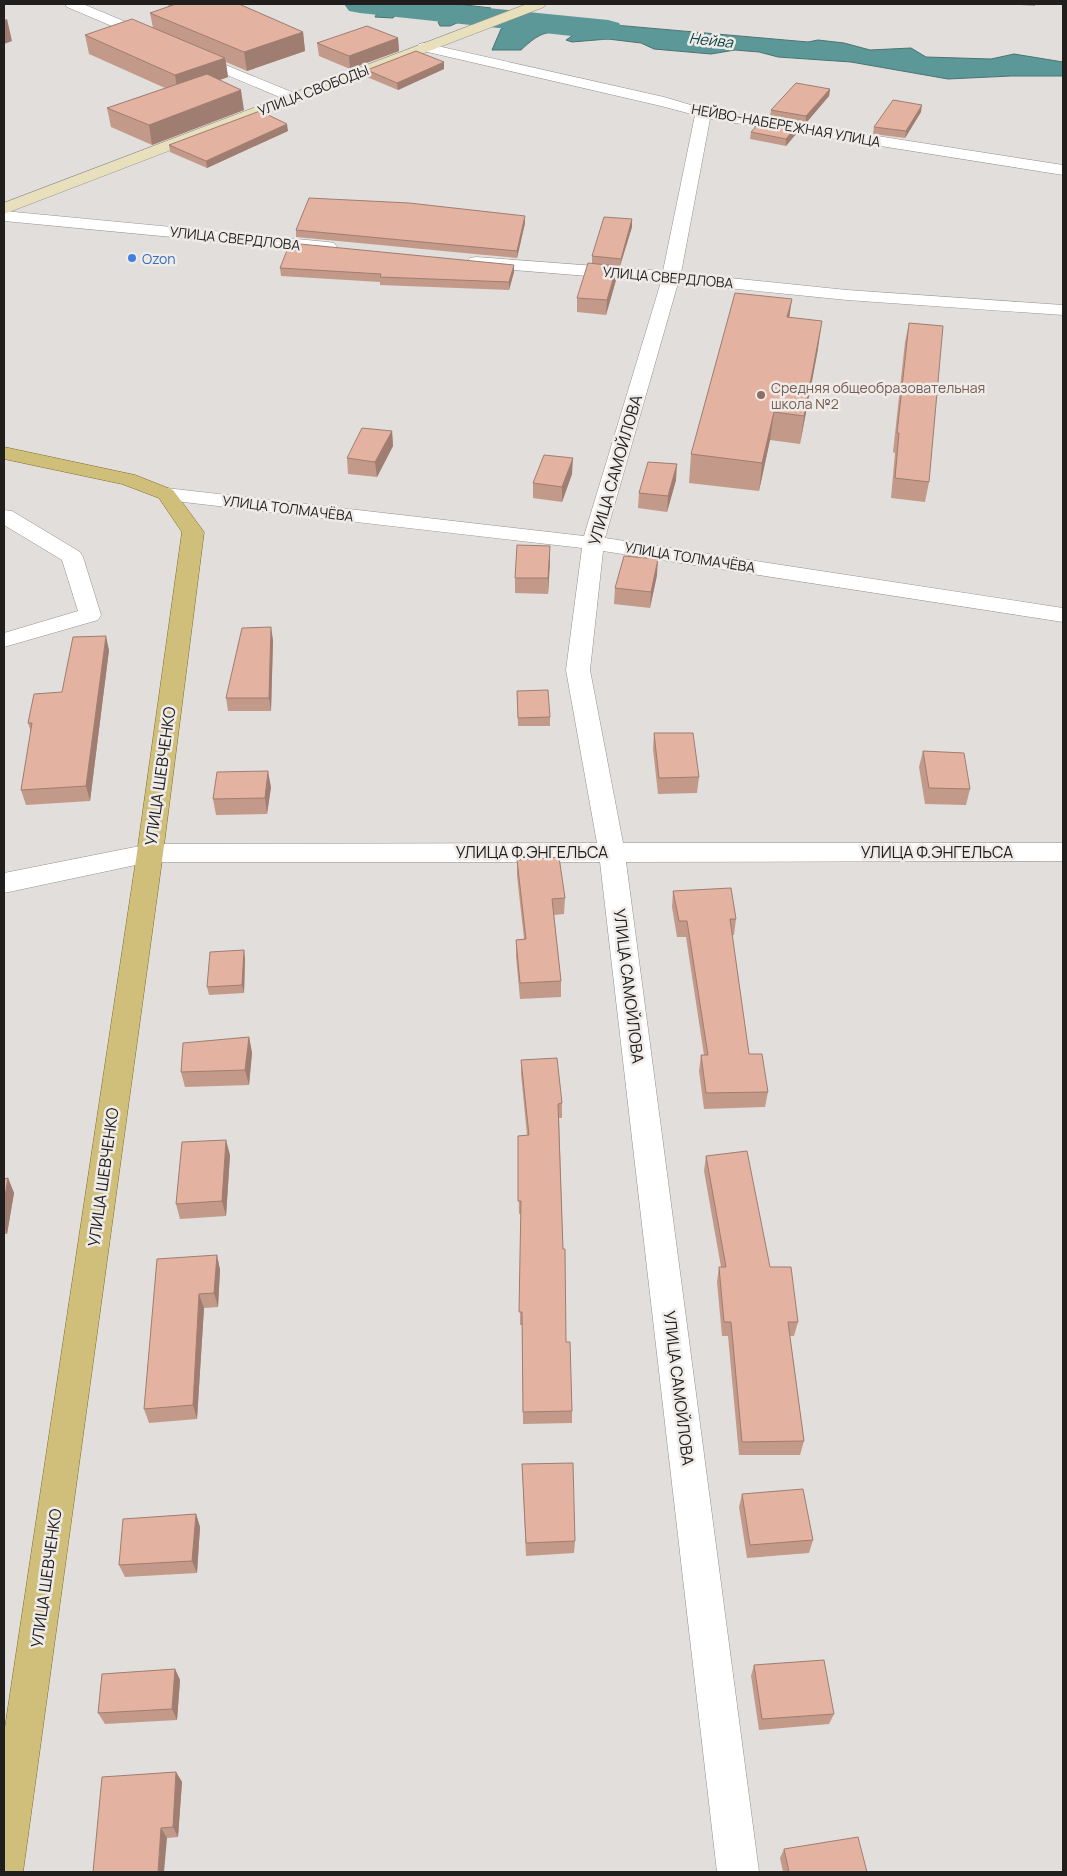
<svg xmlns="http://www.w3.org/2000/svg" width="1067" height="1876" viewBox="0 0 1067 1876" font-family="Manrope,sans-serif">
  <style>
    .water { fill: #5c9898; stroke: #4a7473 }
    .lines { fill: none; stroke-linecap: round; stroke-linejoin: round }
    .river { fill: #5c9898; fill-rule: evenodd }
    .minor-casing { stroke: #94918e; stroke-width: 1 }
    .secondary-casing { stroke: #94918e; stroke-width: 1 }
    .primary-casing { stroke: #7e6c21; stroke-width: 1 }
    .minor { fill: #fff; fill-rule: evenodd }
    .secondary { fill: #e8dfbd; fill-rule: evenodd }
    .primary { fill: #d0bf7b; fill-rule: evenodd }
    .wall { fill: #c3998a }
    .shaded-wall { fill: #9f7d71 }
    .building { fill: #e3b2a1; stroke: #9f7d71 }
    .shop-dot { fill: #3f7fe0; stroke: #efebe8; stroke-width: 2 }
    .education-dot { fill: #8d6e63; stroke: #efebe8; stroke-width: 2 }
    .labels { text-anchor: middle; dominant-baseline: central; stroke-width: 5; stroke-linejoin: round; paint-order: stroke }
    .far-street-label { font-size: 14px; fill: #201f1e; stroke: #efebe8 }
    .far-shop-label { font-size: 14px; fill: #366cbe; stroke: #efebe8; text-anchor: start }
    .far-education-label { font-size: 14px; fill: #785e54; stroke: #efebe8; text-anchor: start }
    .far-water-label { font-size: 15px; font-style: italic; fill: #0a4444; stroke: #efebe8 }
    .street-label { font-size: 16px; fill: #201f1e; stroke: #efebe8 }
  </style>
  <rect width="100%" height="100%" fill="#e2dedb"/>
  <!-- water -->
  <path class="water" d="M358 4H457L491 8 450 26H440L438 22 454 16 402 9 393 18 375 17 381 6Z
    M535 18 808 42 818 40 844 43 870 50 911 48 926 57 991 59 1014 54 1063 62V76H1011L948 79 851 62 778 57 759 52 735 50 711 54 654 49 641 43 608 39 572 42 566 40 575 34C548 30 541 31 521 50H492L501 29Z"/>
  <g class="lines">
    <!-- river -->
    <path class="river" d="M344 4H449L608 20 619 23 624 30 619 37 608 40 360 13 349 11Z"/>
    <defs>
      <path id="minor" d="M65 4H83L157 35 159 38 157 41H147L67 7Z
        M424 43 664 97 704 109 1063 165V175L710 119 681 273 847 290 1063 305V315L847 300 678 283 605 538 1063 608V622L603 551 590 670 623 843H1063V861L626 862 759 1872H717L600 862H150L4 893V873L150 844 597 843 566 670 582 548 166 500 159 498 156 494 159 490 166 488 584 536 661 282 476 267 470 266 467 262 470 258 476 257 663 271 695 115 661 106 419 50 417 47 419 44Z
        M194 52 299 95 302 98 299 101H289L189 59 187 56 189 53Z
        M4 211 328 242 334 243 337 247 334 251 328 252 4 221Z
        M4 510 12 511 80 552 83 557 101 615 98 620 4 647V633L78 611 62 560 4 525Z"/>
      <path id="secondary" d="M527 4H546L544 7 4 214V203Z"/>
      <path id="primary" d="M4 447 135 475 173 490 204 532 163 853 23 1872H4V1734L137 853 182 532 159 498 122 484 4 459Z"/>
    </defs>
    <!-- minor casing -->
    <use href="#minor" class="minor-casing"/>
    <!-- secondary casing -->
    <use href="#secondary" class="secondary-casing"/>
    <!-- primary casing -->
    <use href="#primary" class="primary-casing"/>
    <!-- minor -->
    <use href="#minor" class="minor"/>
    <!-- secondary -->
    <use href="#secondary" class="secondary"/>
    <!-- primary -->
    <use href="#primary" class="primary"/>
  </g>
  <!-- wall -->
  <path class="wall" d="M168 4H239L303 32 305 51 247 71 226 62 228 77 220 80 244 110 152 145 111 127 107 108 165 88 89 54 85 35 153 28 150 13 169 7Z
    M1007 4H1035V6Z
    M398 38 399 51 350 69 319 56 317 43Z
    M444 69 398 90 367 77V70Z
    M830 89 829 96 806 123 770 117 771 110Z
    M921 112 905 138 873 134 874 127Z
    M796 127V134L786 146 750 139 751 132Z
    M288 131 207 168 170 152 169 145Z
    M632 219V227L620 266H617L616 280 606 315 577 312V298L592 264V256Z
    M525 223 517 258 296 237V230Z
    M280 268 514 272 509 290 380 285V282L281 276Z
    M789 318 818 349 800 444 770 440 759 491 689 483 691 454Z
    M909 323 929 482 925 502 891 498 895 453 893 452 905 342Z
    M392 431 393 446 377 477 348 474 347 458Z
    M572 474 562 502 533 498V483Z
    M676 480 667 512 638 508 639 493Z
    M550 562 548 594 515 593V578Z
    M657 575 650 608 614 604 615 588Z
    M273 640 271 711H228L226 698Z
    M109 650 90 801 26 805 21 790 31 732 28 723Z
    M517 691 550 717V726H518Z
    M654 733 699 777 697 793 658 794 653 749Z
    M923 751 970 789 966 805 925 804 919 767Z
    M271 787 267 814 216 815 213 799Z
    M517 860 565 898 564 914 554 915 561 981V997L520 999 516 956V940L524 939 517 876Z
    M673 891 736 919 734 935H732L749 1054 768 1092 765 1107 704 1109 699 1071 701 1055H704L686 937H677L672 907Z
    M245 958 244 993 209 995 207 987Z
    M249 1037 252 1053 249 1085 185 1087 181 1072Z
    M521 1060 562 1103V1118H559L566 1342 572 1411V1423L523 1424 522 1325H520L521 1214H519L518 1136 527 1135 521 1074Z
    M230 1155 226 1216 180 1219 176 1204Z
    M706 1156 770 1267 798 1322 794 1336H790L804 1441 800 1455H739L728 1336H722L717 1282 719 1267H721L704 1171Z
    M8 1178 14 1193 7 1234H4V1179Z
    M217 1255 220 1270 218 1307 204 1308 197 1419 149 1423 144 1409Z
    M522 1464 575 1541 574 1553 526 1556Z
    M742 1494 813 1540 809 1553 747 1558 739 1507Z
    M196 1514 200 1527 197 1573 125 1577 119 1565Z
    M754 1665 834 1714 829 1724 759 1730 751 1676Z
    M175 1669 180 1680 177 1720 105 1724 98 1713Z
    M176 1772 182 1782 178 1837 167 1838 93 1872Z
    M784 1849 867 1872H783L780 1858Z"/>
  <!-- shaded-wall -->
  <path class="shaded-wall" d="M7 19 12 41 4 44V20Z
    M303 32 305 51 247 71 244 52Z
    M398 38 399 51 350 69 349 56Z
    M225 58 228 77 178 94 175 75Z
    M444 62V69L398 90 397 83Z
    M830 89 829 96 806 123V116Z
    M241 90 244 110 152 145 149 125Z
    M922 105 921 112 905 138 906 131Z
    M287 124 288 131 207 168 206 161Z
    M796 127V134L786 146V139Z
    M525 216V223L517 258V251Z
    M632 219V227L620 266 621 259Z
    M514 265V272L509 290V282Z
    M617 266 616 280 606 315 607 300Z
    M792 299 788 326 787 317Z
    M822 321 818 349 800 444 804 416Z
    M774 412 770 440 759 491 762 463Z
    M392 431 393 446 377 477 375 462Z
    M573 458 572 474 562 502V487Z
    M677 464 676 480 667 512 668 496Z
    M550 546V562L548 594V578Z
    M658 559 657 575 650 608 651 592Z
    M271 627 273 640 271 711 269 698Z
    M106 636 109 650 90 801 86 786Z
    M268 771 271 787 267 814 265 798Z
    M244 950 245 958 244 993 242 985Z
    M249 1037 252 1053 249 1085 245 1070Z
    M226 1140 230 1155 226 1216 222 1201Z
    M8 1178 14 1193 7 1234 4 1226V1202Z
    M217 1255 220 1270 218 1307 214 1293Z
    M199 1294 204 1308 197 1419 193 1405Z
    M196 1514 200 1527 197 1573 192 1561Z
    M175 1669 180 1680 177 1720 172 1709Z
    M176 1772 182 1782 178 1837 173 1827Z
    M161 1828 167 1838 164 1872H158Z"/>
  <!-- building -->
  <path class="building" d="M174 4H239L303 32 244 52 150 13 176 4Z
    M132 19 225 58 175 75 85 35Z
    M367 26 398 38 349 56 317 43Z
    M416 51 444 62 397 83 367 70Z
    M207 74 241 90 149 125 107 108Z
    M796 83 830 89 806 116 771 110Z
    M893 100 922 105 906 131 874 127Z
    M260 111 287 124 206 161 169 145Z
    M760 122 796 127 786 139 751 132Z
    M309 198 409 203 525 216 517 251 296 230Z
    M604 217 632 219 621 259 592 256Z
    M290 243 514 265 509 282 380 277 381 274 280 268Z
    M588 263 617 266 607 300 577 298Z
    M735 293 792 299 787 317 822 321 804 416 774 412 762 463 691 454Z
    M909 323 943 326 929 482 895 478 899 433H897Z
    M362 428 392 431 375 462 347 458Z
    M544 455 573 458 562 487 533 483Z
    M648 462 677 464 668 496 639 493Z
    M517 545 550 546 548 578H515Z
    M624 556 658 559 651 592 615 588Z
    M271 627 269 698H226L242 628Z
    M106 636 86 786 21 790 32 723H28L34 694 62 692 73 637Z
    M548 690 550 717 518 718 517 691Z
    M654 733H693L699 777 659 778Z
    M923 751 964 753 970 789 929 788Z
    M268 771 265 798 213 799 217 772Z
    M559 857 565 898 552 899 561 981 520 983 516 940 526 939 517 860Z
    M731 888 736 919H730L749 1054H762L768 1092 706 1093 701 1055H708L687 921H679L673 891Z
    M244 950 242 985 207 987 210 952Z
    M249 1037 245 1070 181 1072 183 1043Z
    M557 1058 562 1103 558 1104 563 1249H565L566 1342H570L572 1411 523 1412 522 1312H519L521 1201H518V1136L529 1135 521 1060Z
    M226 1140 222 1201 176 1204 182 1142Z
    M747 1151 770 1267H791L798 1322H788L804 1441 742 1442 731 1322H724L719 1267H726L706 1156Z
    M8 1178 4 1202V1179Z
    M217 1255 214 1293 199 1294 193 1405 144 1409 157 1259Z
    M573 1463 575 1541 526 1543 522 1464Z
    M803 1489 813 1540 750 1545 742 1494Z
    M196 1514 192 1561 119 1565 123 1519Z
    M824 1660 834 1714 762 1719 754 1665Z
    M175 1669 172 1709 98 1713 102 1674Z
    M176 1772 173 1827 161 1828 158 1872H93L102 1777Z
    M858 1837 867 1872H789L784 1849Z"/>
  <!-- markers -->
  <circle class="shop-dot" cx="132" cy="258" r="5"/>
  <circle class="education-dot" cx="761" cy="395" r="5"/>
  <g class="labels">
    <!-- far-street labels -->
    <g class="far-street-label">
      <text transform="translate(313 90) rotate(-21)">УЛИЦА СВОБОДЫ</text>
      <text transform="translate(786 125) rotate(10)">НЕЙВО-НАБЕРЕЖНАЯ УЛИЦА</text>
      <text transform="translate(235 238) rotate(6)">УЛИЦА СВЕРДЛОВА</text>
      <text transform="translate(668 277) rotate(5)">УЛИЦА СВЕРДЛОВА</text>
      <text transform="translate(288 508) rotate(7)">УЛИЦА ТОЛМАЧЁВА</text>
      <text transform="translate(690 557) rotate(9)">УЛИЦА ТОЛМАЧЁВА</text>
    </g>
    <!-- far-shop labels -->
    <g class="far-shop-label">
      <text x="142" y="258">Ozon</text>
    </g>
    <!-- far-education labels -->
    <g class="far-education-label">
      <text x="771" y="387">Средняя общеобразовательная<tspan x="771" dy="16">школа №2</tspan></text>
    </g>
    <!-- far-water labels -->
    <g class="far-water-label">
      <text transform="translate(711 40) rotate(6)">Нейва</text>
    </g>
    <!-- street labels -->
    <g class="street-label">
      <text transform="translate(615 470) rotate(-74)">УЛИЦА САМОЙЛОВА</text>
      <text transform="translate(160 776) rotate(-82)">УЛИЦА ШЕВЧЕНКО</text>
      <text x="532" y="852">УЛИЦА Ф.ЭНГЕЛЬСА</text>
      <text x="937" y="852">УЛИЦА Ф.ЭНГЕЛЬСА</text>
      <text transform="translate(629 986) rotate(83)">УЛИЦА САМОЙЛОВА</text>
      <text transform="translate(103 1177) rotate(-82)">УЛИЦА ШЕВЧЕНКО</text>
      <text transform="translate(679 1388) rotate(83)">УЛИЦА САМОЙЛОВА</text>
      <text transform="translate(46 1578) rotate(-82)">УЛИЦА ШЕВЧЕНКО</text>
    </g>
  </g>
  <!-- border -->
  <rect width="1067" height="1876" fill="none" stroke="#201f1e" stroke-width="10"/>
</svg>
